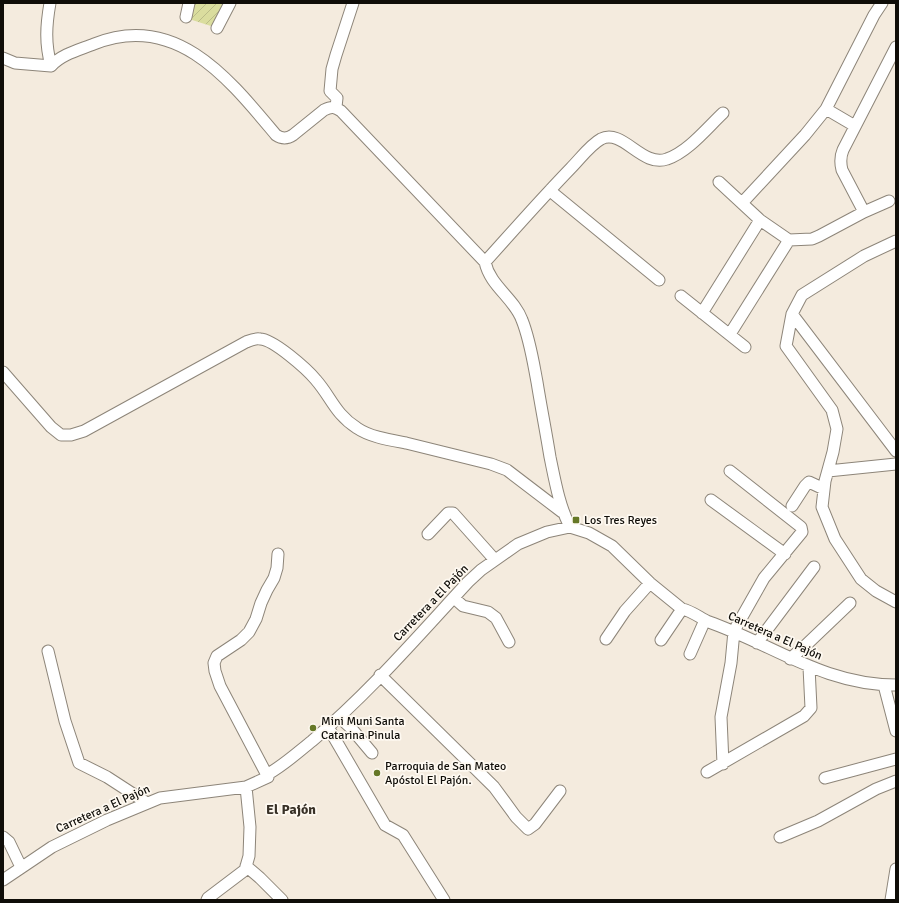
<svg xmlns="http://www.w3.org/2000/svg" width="899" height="903" viewBox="0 0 899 903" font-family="Signika,sans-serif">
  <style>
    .garden { fill: url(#garden-furrows) }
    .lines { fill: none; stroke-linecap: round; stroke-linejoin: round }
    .minor-casing { stroke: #8d8579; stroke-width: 13 }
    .minor { stroke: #fff; stroke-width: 11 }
    .poi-dot { fill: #667827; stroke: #fef9f1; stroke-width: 1.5 }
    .labels { text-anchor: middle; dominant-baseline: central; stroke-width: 3.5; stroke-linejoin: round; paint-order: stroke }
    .poi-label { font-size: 12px; fill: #0f0d08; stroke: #fef9f1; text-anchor: start }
    .street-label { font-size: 12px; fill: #0f0d08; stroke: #fef9f1 }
    .quarter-label { font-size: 14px; font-weight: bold; fill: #383127; stroke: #fef9f1 }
  </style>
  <defs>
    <pattern id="garden-furrows" width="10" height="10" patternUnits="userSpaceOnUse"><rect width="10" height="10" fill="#dadd9e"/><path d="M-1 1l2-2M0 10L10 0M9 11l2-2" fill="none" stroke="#babc87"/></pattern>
  </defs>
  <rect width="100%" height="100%" fill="#f4ebde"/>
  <!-- garden -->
  <path class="garden" d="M192 3H227L214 27 189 19Z"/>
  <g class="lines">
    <defs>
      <path id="minor" d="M50 3C46 26 45 43 51 66
        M186 17 189 3
        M217 28 230 3
        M3 58 15 63 51 66C62 54 79 50 94 44 176 11 229 79 276 135 282 139 287 139 293 135L324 110C332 106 335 107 341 111L485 262
        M336 107 337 98 330 91 332 69 336 55 353 3
        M826 109 855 126
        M719 182 760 220 789 240 812 239 819 236 864 212 889 201
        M551 189 554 194 659 280
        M742 203 805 135 826 109 874 15 882 3
        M864 212 842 170C840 162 840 157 843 150L896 47
        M896 241 864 256 802 295 792 314 896 451
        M681 296 745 347
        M702 313 760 220
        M792 314 786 346 832 410 837 429 833 452 825 481 822 507 835 539 861 579 876 591 896 602
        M730 334 789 240
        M3 372 51 427 61 435H71L84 431 246 342C251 340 255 338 260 339 273 339 307 369 316 380 331 397 335 414 357 428 370 437 390 440 406 443 434 450 463 457 491 464L507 470 562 512
        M828 471 896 464
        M711 500 785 554
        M792 506 805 486 809 482 824 489
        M570 527C559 505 555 481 550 457 546 432 541 407 537 382 533 361 530 340 522 320 514 298 490 286 485 262 513 231 541 199 571 168 580 159 590 145 601 139 623 128 642 168 667 159 688 152 707 128 723 113
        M428 534 448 513H453L495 560
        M454 598 463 606 488 612 496 618 509 642
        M606 639 625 611 650 583
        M661 640 682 609
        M757 643 814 567
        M48 651 65 721 79 763 107 777 147 803
        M690 654 705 620
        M790 659 806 645 850 603
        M380 675 494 787 516 817 528 829 535 824 560 791
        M884 685 896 731
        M339 717 351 728 372 753
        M328 727 385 825 403 835 444 900
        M723 764 721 717 731 663 734 631 764 578 802 532 801 527 730 471
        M707 772 804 716 811 708 809 667
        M268 777 220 686 215 671 214 663 217 656 241 640 249 632 256 619 261 603 267 590 274 578 277 568 278 554
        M825 778 896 759
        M3 837 9 842 21 867
        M780 837 818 821 876 789 896 781
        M246 866 260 878 282 900
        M3 880 52 847 107 820 160 798 246 787 268 777V774C284 765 297 753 312 741 369 693 418 636 468 582L481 570 518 544 547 532 570 527 589 533 612 546 650 583 682 609C692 611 700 618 709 622 774 645 824 685 896 685
        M207 900 208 898 245 870 249 856 250 827 246 787
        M891 900 896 869"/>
    </defs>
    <!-- minor casing -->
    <use href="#minor" class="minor-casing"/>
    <!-- minor -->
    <use href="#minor" class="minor"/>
  </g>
  <!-- markers -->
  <g class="poi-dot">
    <rect x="572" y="516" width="8" height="8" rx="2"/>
    <circle cx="313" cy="728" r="4"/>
    <circle cx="377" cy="773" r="4"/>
  </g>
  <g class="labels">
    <!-- poi labels -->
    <g class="poi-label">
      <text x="584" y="520">Los Tres Reyes</text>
      <text x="321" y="721">Mini Muni Santa<tspan x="321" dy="14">Catarina Pinula</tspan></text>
      <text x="385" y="766">Parroquia de San Mateo<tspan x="385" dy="14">Apóstol El Pajón.</tspan></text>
    </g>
    <!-- street labels -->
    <g class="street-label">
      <text transform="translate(431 603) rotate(-46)">Carretera a El Pajón</text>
      <text transform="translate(775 636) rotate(24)">Carretera a El Pajón</text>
      <text transform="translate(103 809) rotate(-24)">Carretera a El Pajón</text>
    </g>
    <!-- quarter labels -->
    <g class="quarter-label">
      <text x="291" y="809">El Pajón</text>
    </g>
  </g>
  <!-- border -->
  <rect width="899" height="903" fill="none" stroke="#0f0d08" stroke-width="8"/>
</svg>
